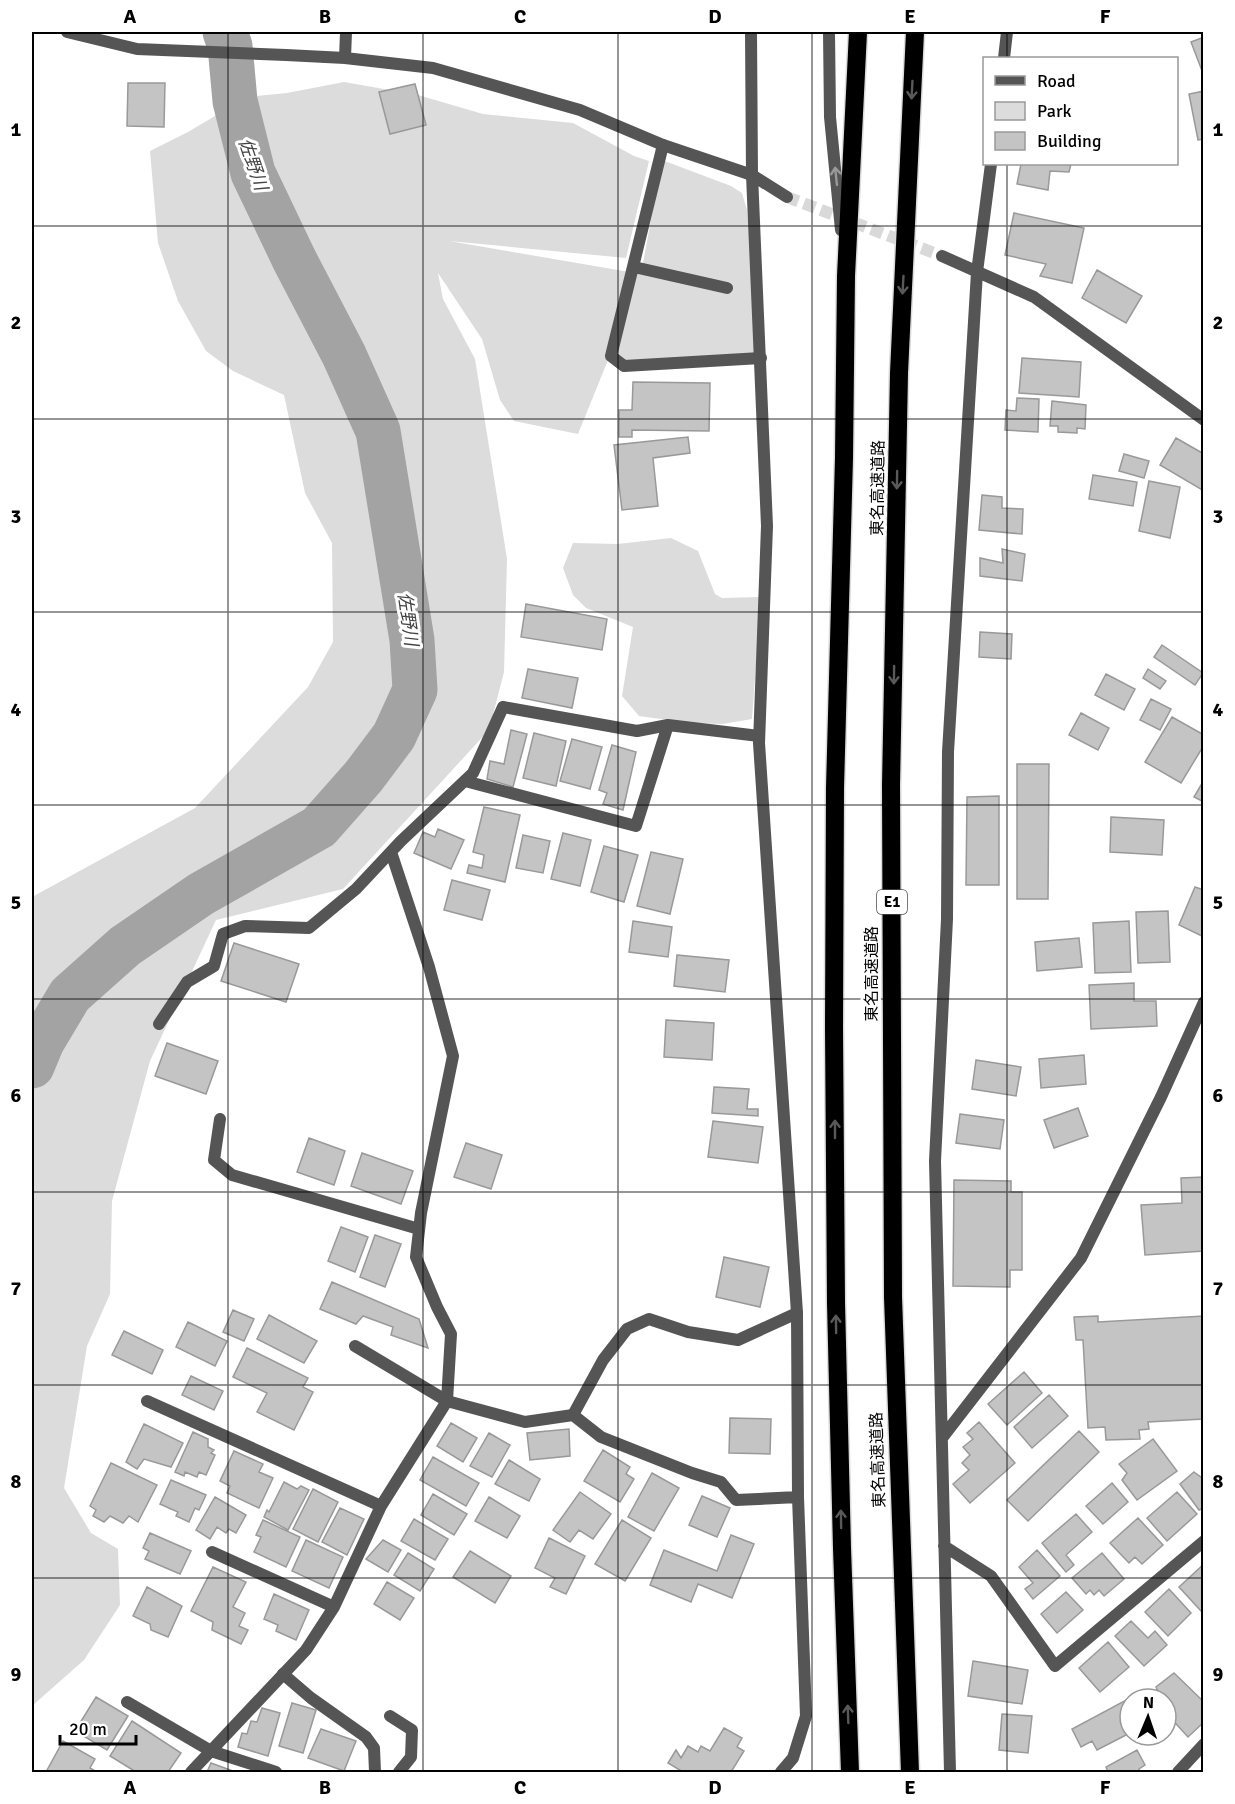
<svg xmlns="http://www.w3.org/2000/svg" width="1235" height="1804" viewBox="0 0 1235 1804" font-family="Signika,'Noto Sans JP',sans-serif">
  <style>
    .green { fill: #dcdcdc }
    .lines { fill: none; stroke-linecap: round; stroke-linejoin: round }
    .river { stroke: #a3a3a3; stroke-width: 45 }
    .building { fill: #c4c4c4; stroke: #999; stroke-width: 1.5 }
    .street-tunnel { stroke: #d9d9d9; stroke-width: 12; stroke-dasharray: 12 6; stroke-linecap: butt }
    .highway-casing { stroke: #dbdbdb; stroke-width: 21 }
    .lane { stroke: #555; stroke-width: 12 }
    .street { stroke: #555; stroke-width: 12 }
    .highway { stroke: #000; stroke-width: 18 }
    .oneway { stroke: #595959 }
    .oneway2 { stroke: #999 }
    .grid { fill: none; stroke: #000; stroke-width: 1.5; stroke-opacity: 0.55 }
    .labels { text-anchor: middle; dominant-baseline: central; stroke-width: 6; stroke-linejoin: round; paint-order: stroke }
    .shield { fill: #fff; stroke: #4c4c4c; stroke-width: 1.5 }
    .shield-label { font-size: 15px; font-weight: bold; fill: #000 }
    .street-label { font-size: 16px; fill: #000; stroke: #fff }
    .water-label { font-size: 18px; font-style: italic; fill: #444; stroke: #fff }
    .neatline { fill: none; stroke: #000; stroke-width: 2 }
    .grid-label { font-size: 20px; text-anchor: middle; font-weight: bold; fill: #000 }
  </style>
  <rect width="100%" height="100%" fill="#fff"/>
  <!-- green -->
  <path class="green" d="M344 82 418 95 483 114 573 123 634 156 649 161 626 258 449 241 641 274 662 160 731 186 742 193 747 210 761 358 624 366 608 360 578 434 514 421 500 400 482 339 438 273 443 299 475 359 507 559 504 672 489 730 343 889 216 920 150 1061 112 1201 110 1294 87 1346 64 1488 91 1533 118 1549 120 1605 84 1660 32 1706V897L195 808 308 687 333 642 332 543 305 493 284 395 233 371 206 351 178 301 158 243 150 151 188 132 247 97 287 93Z
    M671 538 698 551 715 594 722 598 761 597 752 719 722 724 691 723 639 716 622 696 633 627 586 608 573 595 563 568 573 543 618 544Z"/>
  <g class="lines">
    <!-- river -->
    <path class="river" d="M32 1066 42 1042 70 995 125 946 201 894 319 827 364 776 394 736 415 690 412 640 378 431 344 355 294 259 253 173 235 101 230 46 225 32"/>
  </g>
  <!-- building -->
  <path class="building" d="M1204 37V76L1191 42Z
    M128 83H165L164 127 127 126Z
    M415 84 426 125 390 134 379 92Z
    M1204 91V139L1198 140 1189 94Z
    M1021 164H1071L1069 172 1050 171 1048 190 1017 184Z
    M1014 213 1084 228 1072 283 1040 276 1046 264 1005 255Z
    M1097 270 1142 296 1126 323 1082 298Z
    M1022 358 1081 362 1079 397 1019 393Z
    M633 382 710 383 709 431 632 430V437H619V410H632Z
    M1017 398 1039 399 1038 432 1005 430 1006 410 1016 411Z
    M1052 401 1086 405 1085 429 1077 428V433L1058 432V426H1050Z
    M688 437 690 453 653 458 658 506 622 510 614 445Z
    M1176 438 1204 454V491L1160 465Z
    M1124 454 1149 461 1144 478 1119 471Z
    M1093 475 1137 482 1133 506 1089 499Z
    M1149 481 1180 487 1170 538 1139 531Z
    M982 495 1002 497V508L1023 509 1022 534 979 530Z
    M1002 549 1025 554 1022 581 980 576V558L1003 563Z
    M526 604 607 619 602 650 521 637Z
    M980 632 1012 634 1011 659 979 657Z
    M1162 645 1203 673 1195 685 1154 657Z
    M528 669 578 678 572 708 522 698Z
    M1148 669 1166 681 1160 689 1143 678Z
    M1106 674 1135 689 1124 710 1095 695Z
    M1151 699 1171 709 1160 730 1140 720Z
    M1081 713 1109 728 1098 750 1069 735Z
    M1172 717 1204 735V745L1181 783 1145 762Z
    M511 730 527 734 513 787 487 779 490 761 504 764Z
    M534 733 566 741 556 786 523 778Z
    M572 739 602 747 590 789 560 781Z
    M612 745 636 752 623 810 603 804 607 793 599 790Z
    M1017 764H1049L1048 899H1017Z
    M1204 780V802L1194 797Z
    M999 796V885H966L967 797Z
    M484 807 520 815 505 882 467 873 469 865 482 868 484 855 473 852Z
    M1111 817 1164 820 1162 855 1110 852Z
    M438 829 464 840 451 869 414 853 423 832 435 837Z
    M563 833 591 840 580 886 551 879Z
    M523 835 550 841 543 873 516 868Z
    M604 846 638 855 624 902 591 892Z
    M651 852 683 859 670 914 637 906Z
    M452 880 490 890 482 920 444 910Z
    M1195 887 1204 890V937L1179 925Z
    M1168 911 1170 962 1138 963 1136 912Z
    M633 921 672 927 668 957 629 952Z
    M1129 921 1131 972 1095 973 1093 923Z
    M1079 938 1082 967 1037 971 1035 942Z
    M234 943 299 964 286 1002 221 981Z
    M677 955 729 960 725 992 674 986Z
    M1134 983V1001H1156L1157 1026 1091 1029 1089 985Z
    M666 1020 714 1023 712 1060 664 1057Z
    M167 1043 218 1061 206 1094 155 1076Z
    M1084 1055 1086 1084 1041 1088 1039 1059Z
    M976 1060 1021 1067 1016 1096 972 1089Z
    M714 1087 749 1089 747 1109H758V1116L712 1113Z
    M1078 1108 1088 1136 1054 1148 1044 1120Z
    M960 1114 1004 1120 1000 1149 956 1143Z
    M713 1121 763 1127 758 1163 708 1157Z
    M309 1138 345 1151 334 1185 297 1172Z
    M466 1143 502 1155 491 1189 454 1177Z
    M362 1153 413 1171 401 1204 351 1186Z
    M1204 1177V1251L1145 1255 1141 1205 1182 1203 1181 1178Z
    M954 1180 1011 1181V1192H1022V1270H1010V1287L953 1286Z
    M341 1227 368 1237 355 1272 328 1261Z
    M375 1235 401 1244 385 1287 360 1277Z
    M724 1257 769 1267 760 1307 716 1297Z
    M332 1282 419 1319 428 1348 391 1335 393 1327 363 1316 356 1324 320 1309Z
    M233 1310 254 1319 244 1341 223 1332Z
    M269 1315 317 1341 304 1363 257 1339Z
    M1098 1316V1322L1204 1316V1419L1148 1422 1149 1429 1139 1430 1140 1439 1106 1440 1105 1427 1088 1428 1083 1340H1076L1074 1317Z
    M188 1322 227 1341 215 1366 176 1347Z
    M124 1331 163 1350 152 1374 112 1355Z
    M247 1348 308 1378 303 1387 313 1392 294 1430 257 1412 267 1393 233 1377Z
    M1024 1372 1042 1393 1007 1425 988 1404Z
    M191 1376 223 1391 214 1410 182 1395Z
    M1049 1395 1068 1416 1032 1448 1014 1427Z
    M730 1418 771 1419 770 1454 729 1453Z
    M979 1422 1015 1463 970 1503 953 1484 969 1470 962 1463 970 1455 963 1447 973 1439 967 1433Z
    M451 1423 477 1438 463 1462 437 1446Z
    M144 1424 183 1443 171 1467 144 1459 137 1469 126 1462Z
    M569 1429 570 1456 530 1460 527 1433Z
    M1079 1431 1099 1452 1028 1521 1007 1500Z
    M193 1432 208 1439V1447L214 1450 211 1453 215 1455 206 1475 199 1472 197 1477 185 1472 184 1476 175 1472Z
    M489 1433 510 1445 492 1477 470 1466Z
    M1153 1439 1177 1471 1137 1500 1122 1480 1127 1473 1119 1464Z
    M603 1450 630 1467 626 1474 634 1479 620 1502 584 1481Z
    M234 1451 263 1464 259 1472 273 1478 259 1508 227 1493 230 1486 220 1481Z
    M433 1457 479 1483 466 1506 420 1480Z
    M509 1460 540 1479 529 1501 495 1484Z
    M111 1463 157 1485 138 1522 129 1516 123 1523 110 1516 104 1522 93 1516 96 1510 90 1506Z
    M1194 1472 1201 1477 1204 1475V1508L1199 1510 1180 1484Z
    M652 1473 679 1488 654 1531 628 1517Z
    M171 1480 206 1495 199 1510 195 1508 189 1522 176 1516 178 1512 160 1504Z
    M284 1482 297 1489 301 1486 309 1490 288 1530 264 1517 267 1510 269 1512Z
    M1112 1483 1128 1502 1103 1524 1086 1506Z
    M313 1489 338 1502 318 1542 293 1529Z
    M580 1492 611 1514 593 1539 579 1530 570 1542 553 1530Z
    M1177 1492 1197 1514 1167 1541 1147 1518Z
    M433 1494 467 1514 454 1535 421 1515Z
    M702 1496 730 1508 717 1537 689 1525Z
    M215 1497 246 1515 236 1533 229 1529 226 1533 217 1527 210 1539 196 1530Z
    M489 1497 520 1516 507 1538 475 1521Z
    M340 1508 364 1519 347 1555 322 1542Z
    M1076 1514 1092 1532 1066 1555 1074 1565 1066 1572 1042 1543Z
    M1138 1518 1163 1545 1142 1564 1135 1557 1129 1563 1110 1543Z
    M414 1519 448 1539 435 1560 401 1541Z
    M263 1520 300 1537 286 1567 254 1552 261 1537 256 1535Z
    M622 1520 651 1538 625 1581 595 1564Z
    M150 1533 191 1551 180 1574 145 1559 149 1551 143 1548Z
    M731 1535 754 1544 732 1598 698 1584 691 1602 650 1585 664 1550 717 1571Z
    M549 1538 585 1556 566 1594 550 1587 555 1578 535 1568Z
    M306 1540 343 1557 329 1588 292 1571Z
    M383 1540 401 1550 388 1572 366 1559Z
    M1037 1550 1060 1576 1033 1599 1025 1589 1033 1583 1019 1567Z
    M470 1551 511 1576 495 1603 453 1577Z
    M408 1553 434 1569 420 1591 394 1575Z
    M1102 1553 1124 1579 1104 1596 1099 1590 1094 1595 1090 1590 1086 1594 1072 1578Z
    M1204 1564V1611L1202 1612 1179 1587Z
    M213 1567 246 1582 233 1607 245 1613 239 1626 248 1630 241 1644 212 1630 213 1622 191 1611Z
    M387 1582 414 1598 400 1620 374 1604Z
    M147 1587 182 1606 168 1637 151 1630 150 1624 133 1616Z
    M1169 1589 1191 1613 1168 1636 1145 1612Z
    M1066 1592 1083 1610 1057 1633 1041 1614Z
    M274 1594 309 1610 296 1640 276 1631 278 1625 264 1619Z
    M1131 1621 1148 1638 1155 1631 1167 1645 1144 1666 1115 1636Z
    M1108 1642 1129 1667 1100 1692 1079 1668Z
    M973 1661 1028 1670 1022 1704 968 1696Z
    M1174 1673 1204 1702V1722L1188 1737 1167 1714 1166 1699H1161L1156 1687Z
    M1145 1690 1149 1699H1130V1733L1097 1750 1092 1741 1081 1747 1072 1729Z
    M96 1697 128 1716 107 1750 75 1731Z
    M292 1703 316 1710 303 1753 279 1746Z
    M262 1708 280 1713 268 1756 238 1747 242 1733 247 1734 251 1721 257 1722Z
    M1002 1714 1032 1716 1028 1753 999 1750Z
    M132 1721 181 1753 168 1772H136L110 1756Z
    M724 1728 742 1738 737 1747 744 1751 731 1772H683L668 1763 676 1750 681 1758 688 1746 698 1752 701 1746 710 1751Z
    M321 1729 356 1741 344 1771 308 1758Z
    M63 1741 95 1759 90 1768 97 1772H46Z
    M1137 1750 1145 1765 1139 1769 1140 1772H1108L1106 1767Z
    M211 1763 233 1771V1772H207Z"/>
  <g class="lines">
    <!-- street-tunnel -->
    <path class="street-tunnel" d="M787 197 942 256"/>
    <defs>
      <path id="highway" d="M850 1772 842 1548 836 1303 834 1028 835 788 844 458 846 276 858 32
        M910 1772 893 1297 891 785 899 373 915 32"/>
    </defs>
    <!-- highway casing -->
    <use href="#highway" class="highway-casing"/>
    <!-- lane -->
    <path class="lane" d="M829 32 830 117 841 230
      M663 145 611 356 624 366 761 358
      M634 267 727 288
      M465 781 636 826 668 725
      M159 1024 187 982 214 966 223 934 245 926 309 928 356 889 401 841 473 773 503 707 637 731 668 725 759 736
      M220 1119 214 1160 232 1175 419 1229
      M355 1346 447 1401 451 1334 437 1307 416 1257 421 1213 453 1056 429 967 391 852
      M573 1415 603 1360 627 1329 649 1319 688 1332 738 1340 797 1313
      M283 1674 311 1698 366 1737 374 1748 375 1772
      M127 1702 211 1751
      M390 1716 412 1730 411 1757 399 1772"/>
    <!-- street -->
    <path class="street" d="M67 32 137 49 286 55 345 58 433 68 580 110 663 145 752 175 787 197
      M751 32 752 175 767 526 759 743 797 1313 798 1497 806 1716 793 1758 781 1772
      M345 58 346 32
      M1004 58 1007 32
      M942 256 1034 297 1204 420
      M147 1401 381 1506
      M942 1438 1081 1258 1161 1097 1204 1002
      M944 1546 991 1576 1055 1666 1204 1541
      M212 1552 334 1607
      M211 1751 276 1772
      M191 1772 306 1650 334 1607 381 1506 447 1401 525 1422 573 1415 601 1437 692 1473 721 1482 736 1500 798 1497
      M950 1772 935 1161 947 919 948 752 977 272 991 164
      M1178 1772 1204 1744"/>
    <!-- highway -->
    <use href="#highway" class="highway"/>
  </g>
  <!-- one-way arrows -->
  <defs><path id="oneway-shaft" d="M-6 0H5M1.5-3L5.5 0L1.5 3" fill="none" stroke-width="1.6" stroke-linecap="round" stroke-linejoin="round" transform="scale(1.5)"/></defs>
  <g class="oneway">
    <use href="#oneway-shaft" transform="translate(912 90) rotate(93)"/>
    <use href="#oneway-shaft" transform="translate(903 285) rotate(93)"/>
    <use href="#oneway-shaft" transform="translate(897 480) rotate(91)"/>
    <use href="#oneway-shaft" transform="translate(894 675) rotate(91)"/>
    <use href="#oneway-shaft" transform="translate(835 1129) rotate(-90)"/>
    <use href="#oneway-shaft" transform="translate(836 1324) rotate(-91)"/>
    <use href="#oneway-shaft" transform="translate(841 1519) rotate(-91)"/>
    <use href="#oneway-shaft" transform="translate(848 1714) rotate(-92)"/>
  </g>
  <use class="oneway2" href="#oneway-shaft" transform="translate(836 176) rotate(-96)"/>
  <!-- grid -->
  <path class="grid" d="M228 32V1772M423 32V1772M618 32V1772M812 32V1772M1007 32V58M1007 164V1772M32 226H1204M32 419H1204M32 612H1204M32 805H1204M32 999H1204M32 1192H1204M32 1385H1204M32 1578H1204"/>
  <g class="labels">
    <!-- shield labels -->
    <rect class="shield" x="877" y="890" width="30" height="24" rx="4.5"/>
    <g class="shield-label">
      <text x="892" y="902">E1</text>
    </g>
    <!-- street labels -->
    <g class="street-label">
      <text transform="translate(878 488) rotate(-89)">東名高速道路</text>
      <text transform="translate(872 974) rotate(-90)">東名高速道路</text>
      <text transform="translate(878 1460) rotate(-92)">東名高速道路</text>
    </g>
    <!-- water labels -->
    <g class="water-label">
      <text transform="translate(253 164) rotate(71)">佐野川</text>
      <text transform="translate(408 619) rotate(82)">佐野川</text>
    </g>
  </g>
  <!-- border -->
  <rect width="1235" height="1804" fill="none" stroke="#ffffff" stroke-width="66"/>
  <!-- legend -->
  <rect x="983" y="57" width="195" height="108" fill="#ffffff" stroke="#999999" stroke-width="1.5"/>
  <rect x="995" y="76" width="30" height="9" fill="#555555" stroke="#999999" stroke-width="1.5"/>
  <text x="1037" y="87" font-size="18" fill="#000000">Road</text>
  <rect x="995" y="102" width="30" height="18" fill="#dcdcdc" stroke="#999999" stroke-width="1.5"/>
  <text x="1037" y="117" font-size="18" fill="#000000">Park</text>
  <rect x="995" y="132" width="30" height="18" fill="#c4c4c4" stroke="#999999" stroke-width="1.5"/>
  <text x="1037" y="147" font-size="18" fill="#000000">Building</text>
  <!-- north arrow -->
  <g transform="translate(1148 1717) rotate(2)"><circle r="28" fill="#ffffff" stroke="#999999" stroke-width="1.5"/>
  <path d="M0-4.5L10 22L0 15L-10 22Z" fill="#000000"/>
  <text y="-9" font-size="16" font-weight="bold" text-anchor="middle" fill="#000000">N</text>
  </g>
  <!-- scale -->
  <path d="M60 1735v9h76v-9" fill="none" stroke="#000000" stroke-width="3"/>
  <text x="69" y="1735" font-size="18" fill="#000000" stroke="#ffffff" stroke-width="4.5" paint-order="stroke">20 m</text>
  <rect x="33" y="33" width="1169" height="1738" class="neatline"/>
  <g class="grid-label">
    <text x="130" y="23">A</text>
    <text x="325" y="23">B</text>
    <text x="520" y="23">C</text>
    <text x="715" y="23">D</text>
    <text x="910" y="23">E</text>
    <text x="1105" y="23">F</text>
    <text x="16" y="136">1</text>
    <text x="1218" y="136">1</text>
    <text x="16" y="329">2</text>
    <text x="1218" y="329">2</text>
    <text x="16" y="523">3</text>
    <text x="1218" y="523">3</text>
    <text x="16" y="716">4</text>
    <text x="1218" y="716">4</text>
    <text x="16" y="909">5</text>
    <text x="1218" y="909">5</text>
    <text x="16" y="1102">6</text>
    <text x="1218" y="1102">6</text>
    <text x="16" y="1295">7</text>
    <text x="1218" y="1295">7</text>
    <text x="16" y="1488">8</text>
    <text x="1218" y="1488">8</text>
    <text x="16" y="1681">9</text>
    <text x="1218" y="1681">9</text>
    <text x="130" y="1794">A</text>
    <text x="325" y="1794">B</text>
    <text x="520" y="1794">C</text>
    <text x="715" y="1794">D</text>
    <text x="910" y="1794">E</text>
    <text x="1105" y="1794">F</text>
  </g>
</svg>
